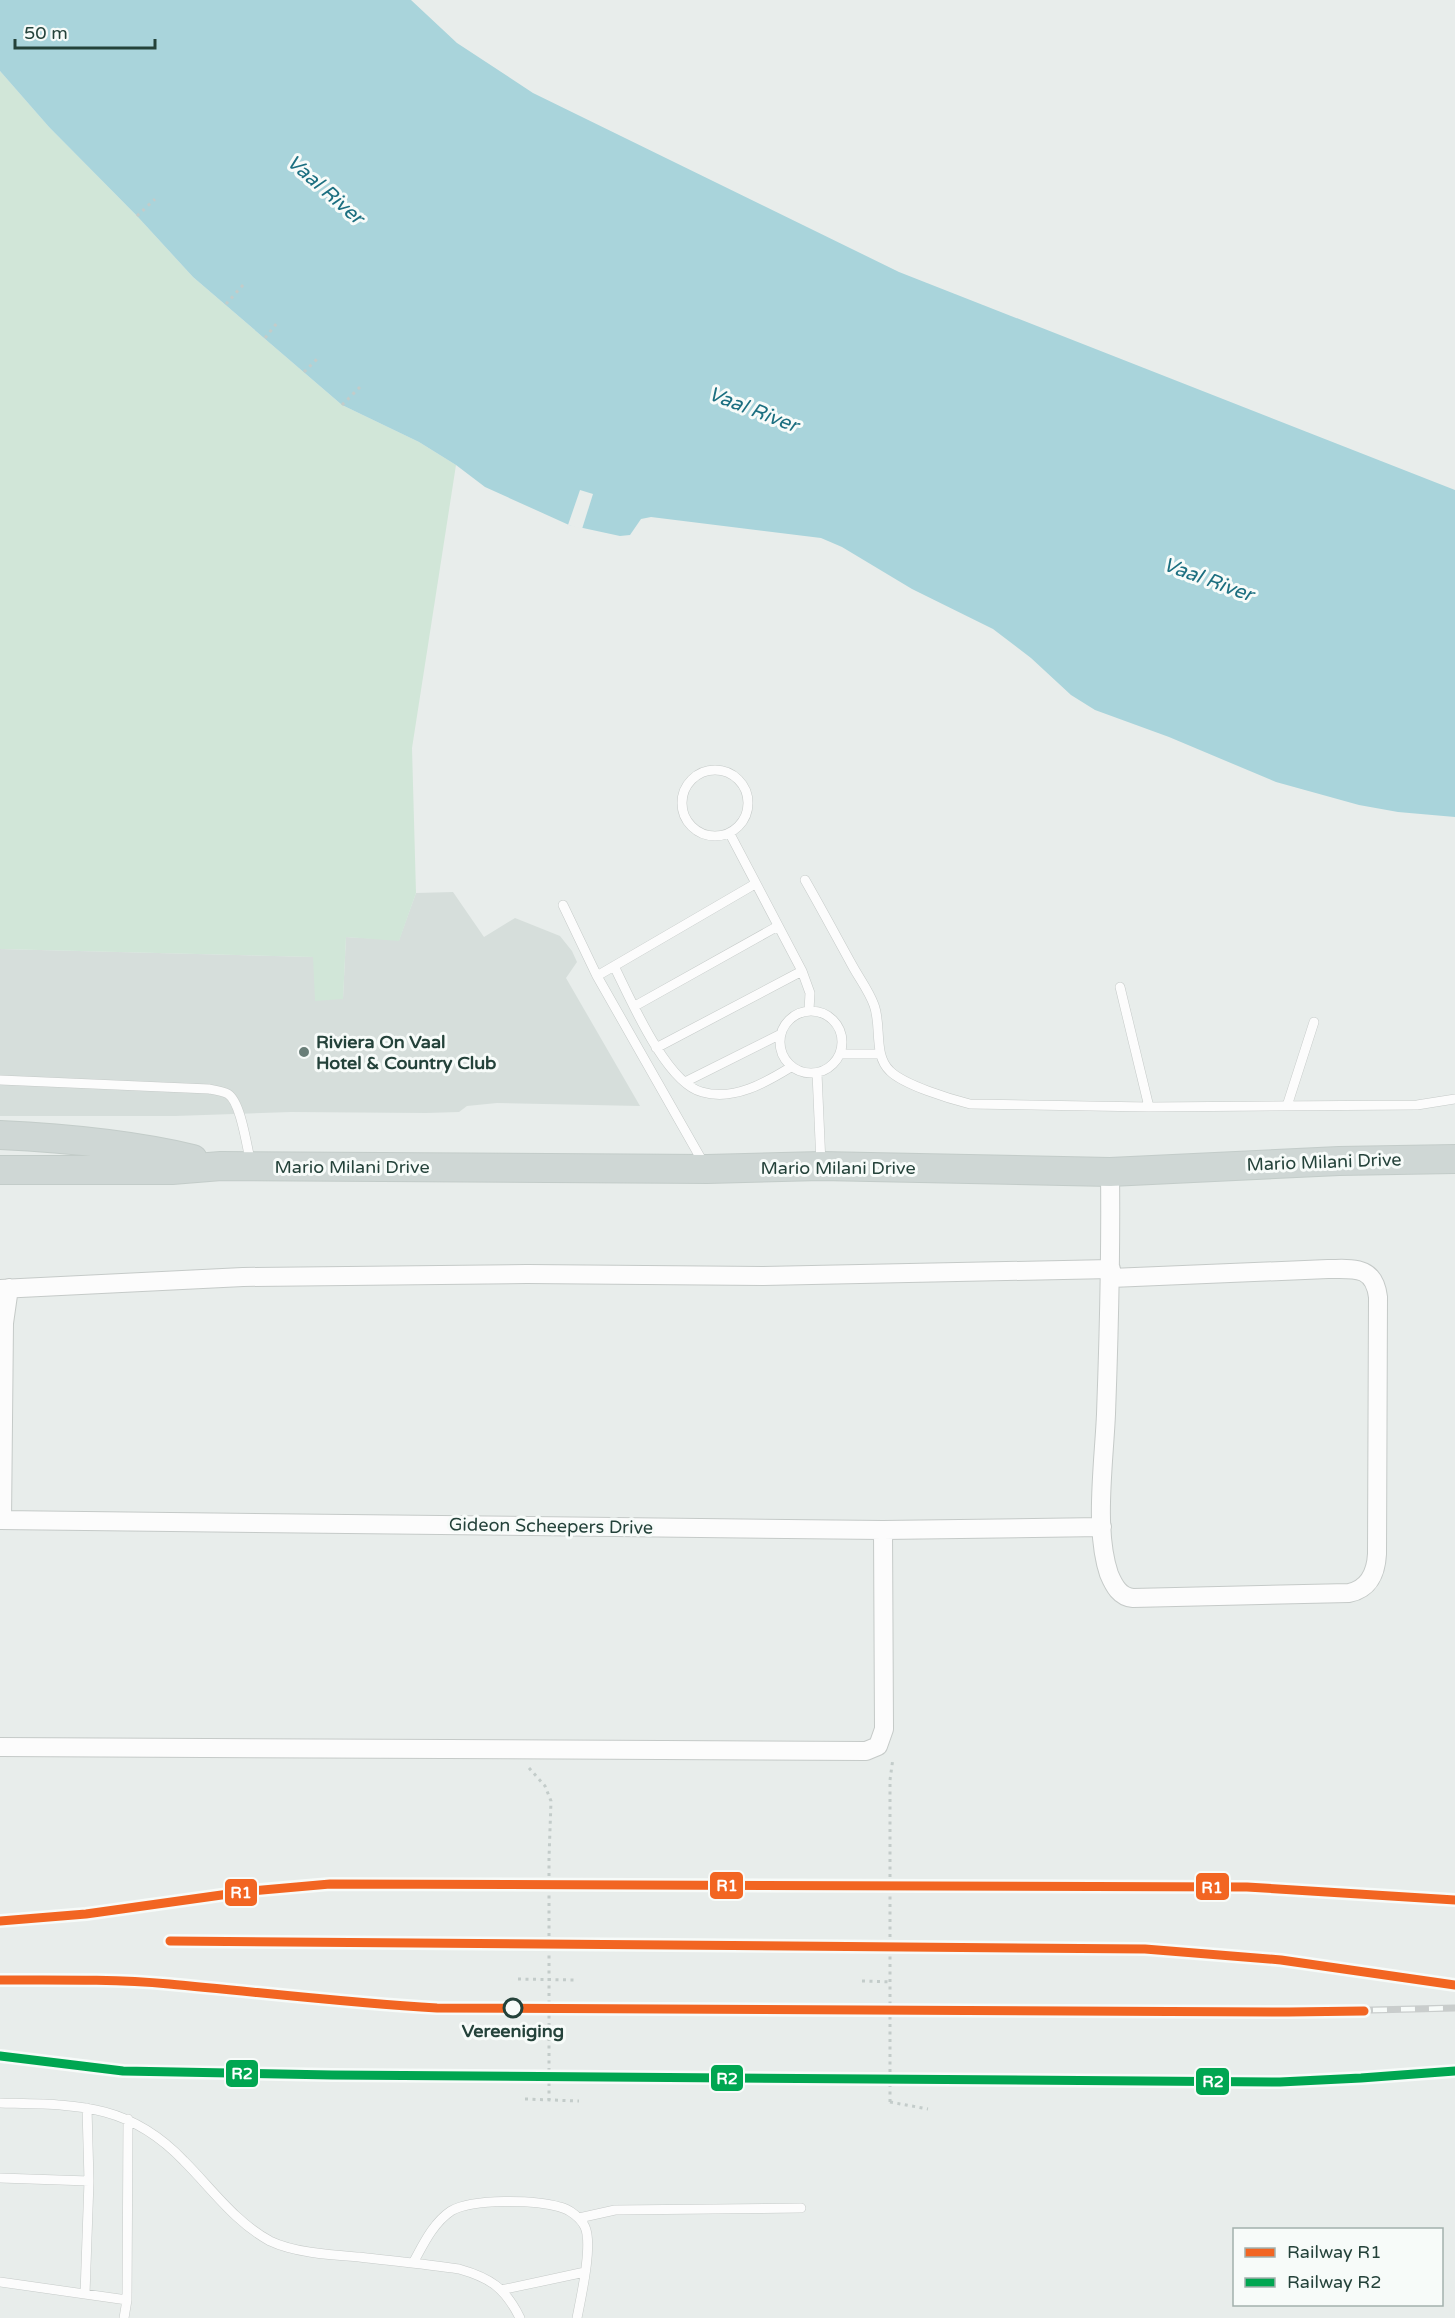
<svg xmlns="http://www.w3.org/2000/svg" width="1455" height="2318" viewBox="0 0 1455 2318" font-family="'Varela Round',sans-serif">
  <style>
    .built { fill: #d6dedb }
    .green { fill: #d1e6d8 }
    .water { fill: #a9d4db }
    .pier { fill: #e8edeb }
    .lines { fill: none; stroke-linecap: round; stroke-linejoin: round }
    .lane-casing { stroke: #c5cac8; stroke-width: 10 }
    .street-casing { stroke: #c5cac8; stroke-width: 20 }
    .primary-casing { stroke: #c3ccc9; stroke-width: 30 }
    .path { stroke: #c3ccca; stroke-width: 3; stroke-dasharray: 3 4.5; stroke-linecap: butt }
    .lane { stroke: #fcfcfc; stroke-width: 9 }
    .street { stroke: #fcfcfc; stroke-width: 18 }
    .primary { stroke: #cfd7d5; stroke-width: 28 }
    .rail-casing { stroke: #c9cdcc; stroke-width: 7 }
    .rail { stroke: #f7fbf9; stroke-width: 4.5; stroke-dasharray: 14; stroke-linecap: butt }
    .path-bridge { stroke: #c3ccca; stroke-width: 3; stroke-dasharray: 3 4.5; stroke-linecap: butt }
    .rail-1-casing { stroke: #f7fbf9; stroke-width: 14 }
    .rail-2-casing { stroke: #f7fbf9; stroke-width: 14 }
    .rail-1 { stroke: #f26522; stroke-width: 9 }
    .rail-2 { stroke: #00a651; stroke-width: 9 }
    .poi-dot { fill: #697e78; stroke: #f7fbf9; stroke-width: 2 }
    .stop-dot { fill: #f7fbf9; stroke: #24423a; stroke-width: 3 }
    .labels { text-anchor: middle; dominant-baseline: central; stroke-width: 6; stroke-linejoin: round; paint-order: stroke }
    .poi-label { font-size: 18px; font-weight: bold; fill: #24423a; stroke: #f7fbf9; text-anchor: start }
    .street-label { font-size: 18px; fill: #24423a; stroke: #f7fbf9 }
    .stop-label { font-size: 18px; font-weight: bold; fill: #24423a; stroke: #f7fbf9 }
    .water-label { font-size: 20px; font-style: italic; fill: #1c6f80; stroke: #f7fbf9 }
    .line-badge { stroke: #f7fbf9; stroke-width: 2 }
    .badge-label { font-size: 16px; text-anchor: middle; font-weight: bold; fill: #fff }
  </style>
  <rect width="100%" height="100%" fill="#e8edeb"/>
  <!-- built -->
  <path class="built" d="M453 892 484 937 515 918 560 936 572 951 577 962 566 978 640 1106 497 1103 467 1106 459 1112 426 1113 291 1112 175 1116H0V949L314 957 343 998 346 937 399 940 416 893Z"/>
  <!-- green -->
  <path class="green" d="M0 71 49 127 137 216 193 277 342 405 419 442 456 465 412 748 416 893 399 941 346 937 343 999 315 1001 313 957 0 949Z"/>
  <!-- water -->
  <path class="water" d="M0 0H411L457 43 533 93 899 272 1455 490V817L1398 812 1359 805 1276 782 1169 737 1095 710 1071 695 1031 658 993 629 912 589 842 547 821 538 651 517 641 519 630 535 620 536 569 525 485 487 456 465 419 442 342 405 193 277 137 216 49 127 0 71Z"/>
  <!-- pier -->
  <path class="pier" d="M580 490 593 494 582 529 568 525Z"/>
  <g class="lines">
    <defs>
      <path id="lane" d="M682 803a33 33 0 1 1 66 0a33 33 0 1 1-66 0Z
        M730 834 802 971 810 993 809 1010
        M805 880C821 908 836 936 852 965 859 978 869 991 874 1005 882 1026 873 1055 890 1071 904 1085 950 1099 970 1104L1149 1107 1417 1105 1455 1099
        M563 905 597 976 704 1164
        M614 966C630 998 666 1083 702 1092 734 1101 765 1083 791 1067
        M597 976 755 884
        M1120 987 1149 1107
        M635 1006 778 926
        M780 1042a31 31 0 1 1 62 0a31 31 0 1 1-62 0Z
        M656 1048 802 971
        M841 1054H880
        M817 1073 821 1164
        M0 1080 209 1089C215 1090 223 1091 228 1094 241 1102 247 1148 251 1164
        M685 1082 781 1034
        M1287 1106 1314 1022
        M0 2103C75 2105 128 2102 184 2161 212 2189 235 2222 270 2241 295 2253 332 2255 359 2257 393 2261 426 2264 459 2269 491 2278 505 2288 520 2318
        M0 2178 89 2181
        M579 2218 615 2210 801 2208
        M413 2263C423 2245 433 2223 451 2211 473 2198 536 2200 560 2207 569 2209 581 2218 585 2227 593 2245 581 2297 577 2318
        M0 2282 127 2300
        M501 2290 585 2272
        M85 2294 89 2181 87 2108
        M124 2318 127 2300 128 2119"/>
      <path id="street" d="M1110 1172C1111 1253 1109 1333 1106 1414 1104 1462 1094 1530 1109 1574 1114 1586 1120 1597 1133 1598L1349 1593C1369 1589 1376 1573 1377 1554L1378 1297C1374 1265 1353 1269 1328 1269L1111 1278
        M0 1289 243 1277 527 1274 763 1276 1111 1269
        M0 1520 883 1530 1102 1527
        M2 1520 4 1323 9 1288
        M0 1747 866 1751 878 1746 884 1729 883 1530"/>
      <path id="primary" d="M0 1135C65 1138 130 1144 193 1159
        M0 1170H172L221 1166 707 1169 821 1166 1110 1172 1339 1161 1455 1159"/>
    </defs>
    <!-- lane casing -->
    <use href="#lane" class="lane-casing"/>
    <!-- street casing -->
    <use href="#street" class="street-casing"/>
    <!-- primary casing -->
    <use href="#primary" class="primary-casing"/>
    <!-- path -->
    <path class="path" d="M137 216 155 199
      M226 304 244 284
      M265 338 277 323
      M304 372 318 358
      M342 405 360 387
      M529 1768 545 1786 551 1801 549 1858
      M890 1780 893 1758
      M518 1979 574 1980
      M862 1981 892 1982
      M525 2099 579 2101
      M890 2102 928 2109"/>
    <!-- lane -->
    <use href="#lane" class="lane"/>
    <!-- street -->
    <use href="#street" class="street"/>
    <!-- primary -->
    <use href="#primary" class="primary"/>
    <defs>
      <path id="rail" d="M0 1921 86 1914 250 1891 330 1884 1247 1887 1455 1900
        M533 2009 1289 2012 1455 2008
        M1280 2082 1361 2078 1455 2071"/>
    </defs>
    <!-- rail casing -->
    <use href="#rail" class="rail-casing"/>
    <!-- rail -->
    <use href="#rail" class="rail"/>
    <!-- path-bridge -->
    <path class="path-bridge" d="M549 1858V2100
      M890 2102V1780"/>
    <defs>
      <path id="rail-1" d="M0 1921 86 1914 250 1891 330 1884 1247 1887 1455 1900
        M170 1941 1145 1949 1281 1960 1455 1985
        M0 1980C56 1980 113 1979 169 1984 258 1992 347 2003 437 2008L1289 2012 1364 2011"/>
      <path id="rail-2" d="M0 2056 123 2071 332 2075 1280 2082 1361 2078 1455 2071"/>
    </defs>
    <!-- rail-1 casing -->
    <use href="#rail-1" class="rail-1-casing"/>
    <!-- rail-2 casing -->
    <use href="#rail-2" class="rail-2-casing"/>
    <!-- rail-1 -->
    <use href="#rail-1" class="rail-1"/>
    <!-- rail-2 -->
    <use href="#rail-2" class="rail-2"/>
  </g>
  <!-- markers -->
  <circle class="poi-dot" cx="304" cy="1052" r="6"/>
  <circle class="stop-dot" cx="513" cy="2008" r="9"/>
  <g class="labels">
    <!-- poi labels -->
    <g class="poi-label">
      <text x="316" y="1042">Riviera On Vaal<tspan x="316" dy="21">Hotel &amp; Country Club</tspan></text>
    </g>
    <!-- street labels -->
    <g class="street-label">
      <text transform="translate(1324 1162) rotate(-2)">Mario Milani Drive</text>
      <text x="352" y="1167">Mario Milani Drive</text>
      <text x="838" y="1168">Mario Milani Drive</text>
      <text transform="translate(551 1526) rotate(1)">Gideon Scheepers Drive</text>
    </g>
    <!-- stop labels -->
    <g class="stop-label">
      <text x="513" y="2031">Vereeniging</text>
    </g>
    <!-- water labels -->
    <g class="water-label">
      <text transform="translate(325 190) rotate(41)">Vaal River</text>
      <text transform="translate(753 410) rotate(21)">Vaal River</text>
      <text transform="translate(1208 580) rotate(20)">Vaal River</text>
    </g>
  </g>
  <g class="line-badge">
    <rect x="709" y="1871" width="35" height="29" rx="6" fill="#f26522"/>
    <rect x="1195" y="1872" width="35" height="29" rx="6" fill="#f26522"/>
    <rect x="224" y="1878" width="34" height="29" rx="6" fill="#f26522"/>
    <rect x="225" y="2059" width="34" height="29" rx="6" fill="#00a651"/>
    <rect x="710" y="2064" width="34" height="28" rx="6" fill="#00a651"/>
    <rect x="1195" y="2067" width="35" height="29" rx="6" fill="#00a651"/>
  </g>
  <g class="badge-label">
    <text x="727" y="1891">R1</text>
    <text x="1212" y="1893">R1</text>
    <text x="241" y="1898">R1</text>
    <text x="242" y="2079">R2</text>
    <text x="727" y="2084">R2</text>
    <text x="1213" y="2087">R2</text>
  </g>
  <!-- legend -->
  <rect x="1233" y="2228" width="210" height="78" fill="#f7fbf9" stroke="#a3b1ad" stroke-width="1.5"/>
  <rect x="1245" y="2248" width="30" height="9" fill="#f26522" stroke="#a3b1ad" stroke-width="1.5"/>
  <text x="1287" y="2258" font-size="18" fill="#24423a">Railway R1</text>
  <rect x="1245" y="2278" width="30" height="9" fill="#00a651" stroke="#a3b1ad" stroke-width="1.5"/>
  <text x="1287" y="2288" font-size="18" fill="#24423a">Railway R2</text>
  <!-- scale -->
  <path d="M15 39v9h140v-9" fill="none" stroke="#24423a" stroke-width="3"/>
  <text x="24" y="39" font-size="18" fill="#24423a" stroke="#f7fbf9" stroke-width="4.5" paint-order="stroke">50 m</text>
</svg>
